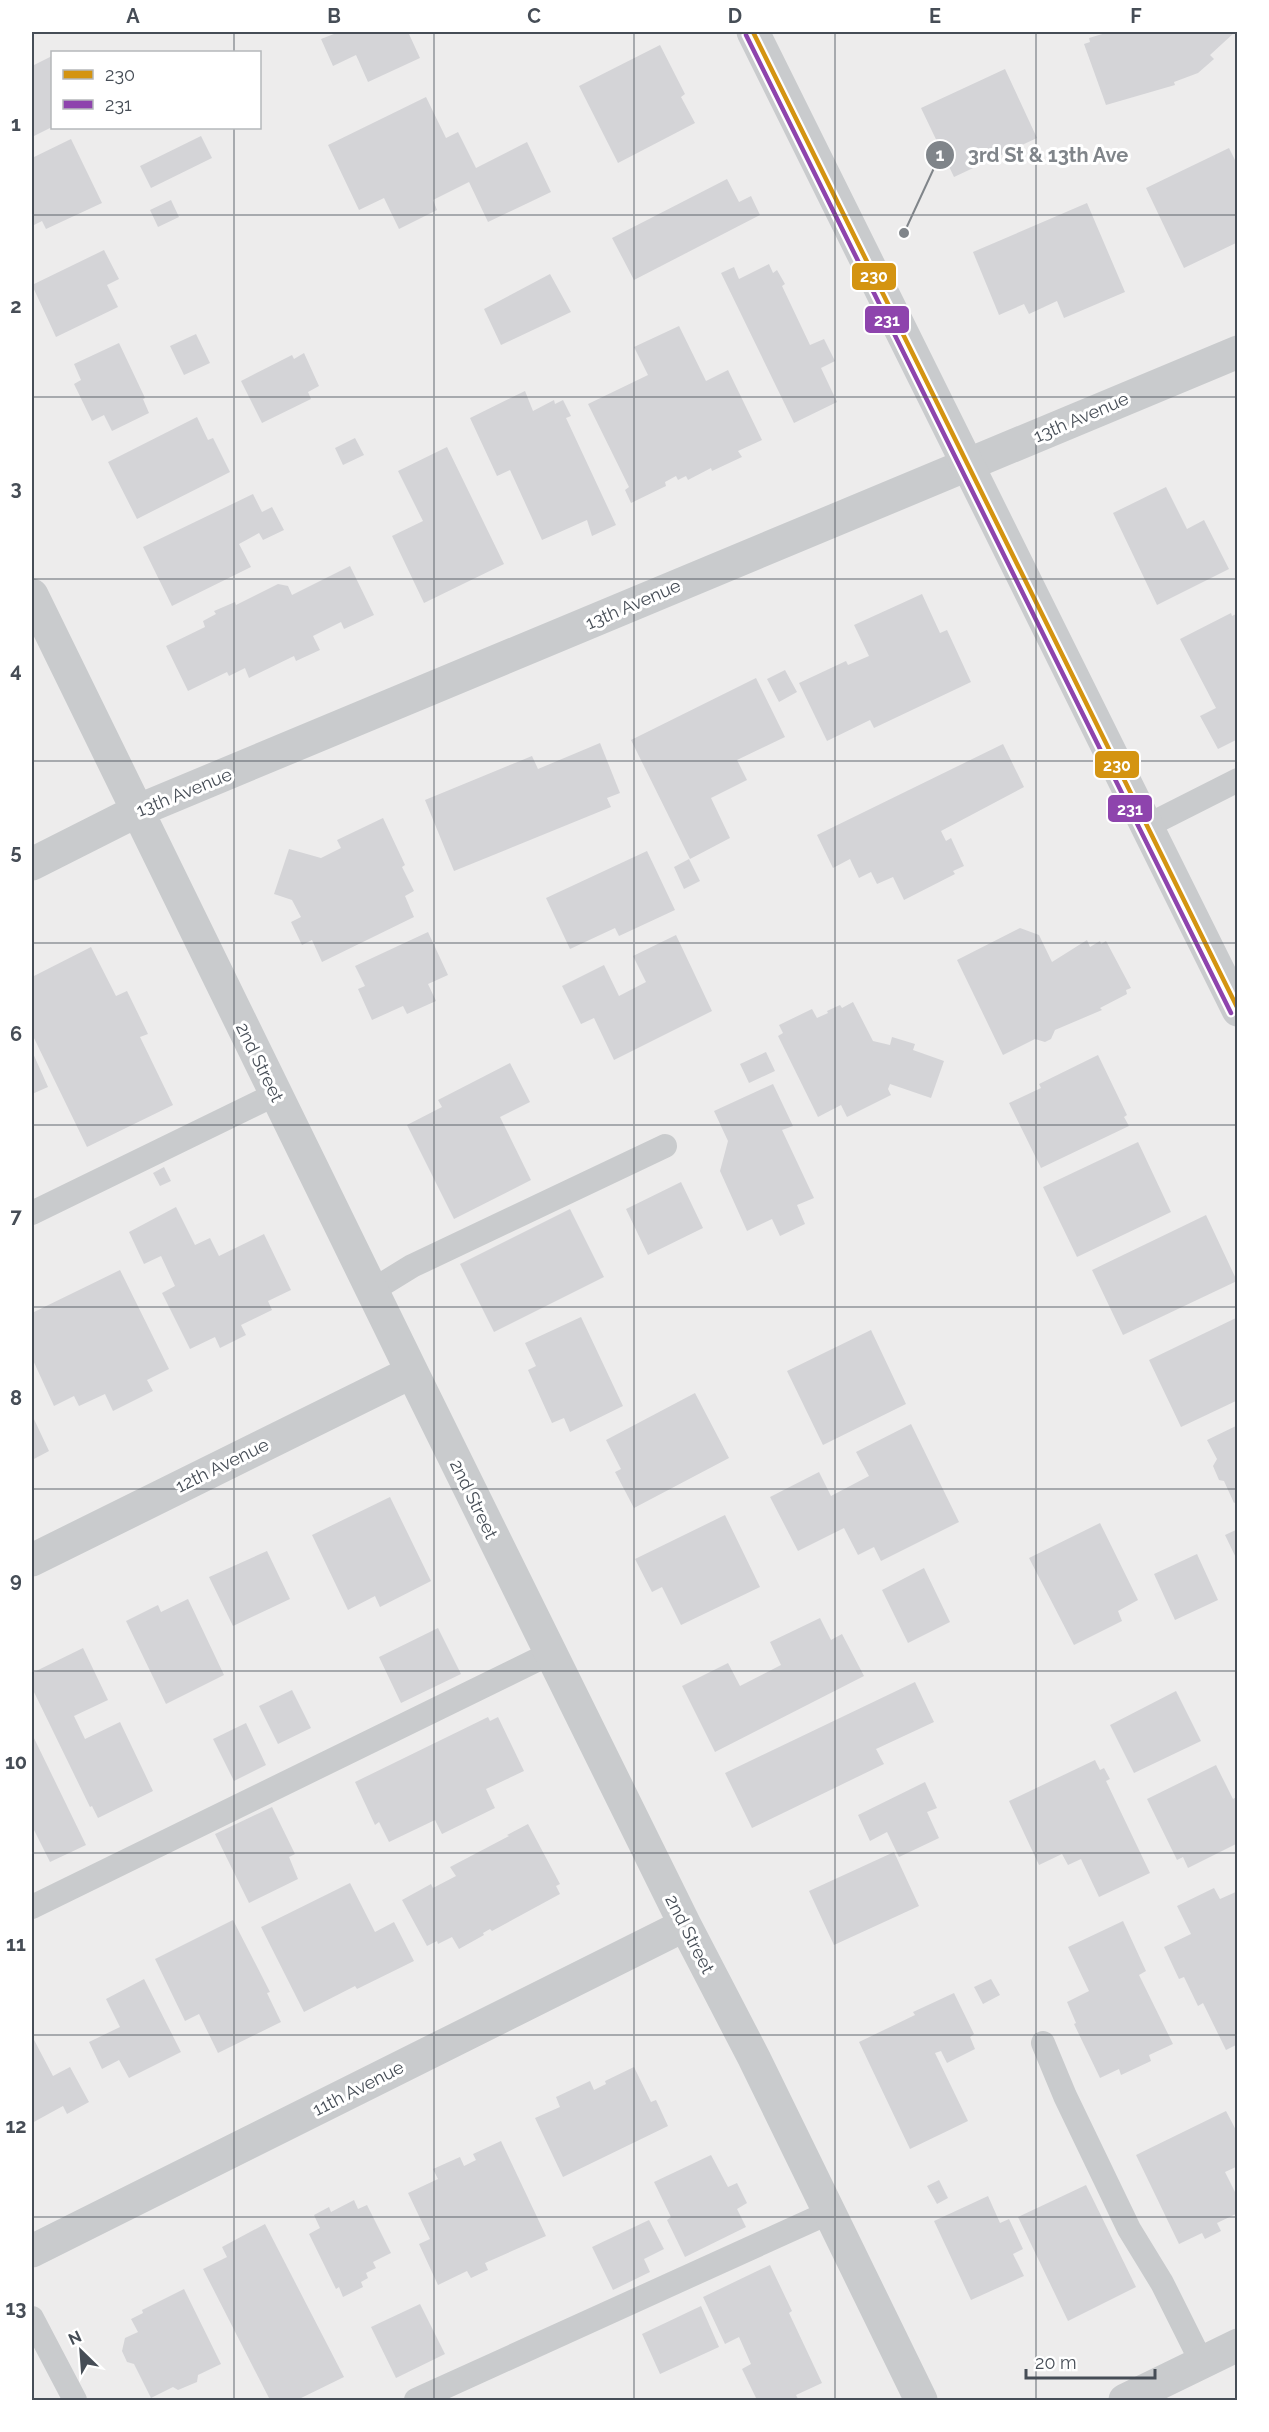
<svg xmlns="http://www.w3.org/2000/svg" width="1269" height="2432" viewBox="0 0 1269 2432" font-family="Raleway,sans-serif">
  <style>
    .building { fill: #d4d4d7 }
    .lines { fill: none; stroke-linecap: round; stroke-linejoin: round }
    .service { stroke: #c9cbcd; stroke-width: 24 }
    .minor { stroke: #c9cbcd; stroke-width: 33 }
    .tertiary { stroke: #c9cbcd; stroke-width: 33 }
    .bus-1-casing { stroke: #fff; stroke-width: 9 }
    .bus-2-casing { stroke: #fff; stroke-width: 9 }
    .bus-1 { stroke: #d49411; stroke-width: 4.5 }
    .bus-2 { stroke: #8e44ad; stroke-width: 4.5 }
    .grid { fill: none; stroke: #464d56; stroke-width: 1.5; stroke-opacity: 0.55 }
    .labels { text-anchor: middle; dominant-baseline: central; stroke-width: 6; stroke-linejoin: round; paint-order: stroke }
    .street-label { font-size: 18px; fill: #464d56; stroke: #fff }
    .leader { fill: none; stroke: #80858a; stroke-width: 2 }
    .callout-dot { fill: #80858a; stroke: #fff; stroke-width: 2 }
    .mark-label { font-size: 18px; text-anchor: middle; font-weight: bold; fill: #fff }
    .callout-label { font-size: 20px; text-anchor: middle; font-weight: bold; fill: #80858a; stroke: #fff; stroke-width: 6; stroke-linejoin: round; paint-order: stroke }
    .line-badge { stroke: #fff; stroke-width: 2 }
    .badge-label { font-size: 16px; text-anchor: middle; font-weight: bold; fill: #fff }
    .neatline { fill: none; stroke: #464d56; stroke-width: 2 }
    .grid-label { font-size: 20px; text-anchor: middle; font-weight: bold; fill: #464d56 }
  </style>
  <rect width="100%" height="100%" fill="#edecec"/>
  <!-- building -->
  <path class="building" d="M339 32H415L409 34 420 58 368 82 356 55 333 66 321 39Z
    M1109 32H1235L1210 55 1214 59 1198 73 1174 82 1175 85 1106 105 1084 44 1090 42 1089 38Z
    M660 45 685 94 681 97 695 123 618 163 579 86Z
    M52 56V127L32 137V66Z
    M1005 69 1037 138 954 177 921 108Z
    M426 97 446 138 458 132 476 168 527 142 551 192 488 222 469 182 433 200 437 210 399 229 384 198 359 210 328 145Z
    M201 136 212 158 151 188 140 166Z
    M71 139 102 203 46 229 42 221 32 226V158Z
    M1229 148 1238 166V242L1184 268 1146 188Z
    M727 179 739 202 751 196 760 215 634 280 612 238Z
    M171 200 179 217 158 227 150 210Z
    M1087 203 1125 292 1064 318 1057 301 1029 314 1024 304 999 315 973 252Z
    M104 250 119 279 107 285 118 307 56 337 32 285Z
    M769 264 773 273 777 270 785 284 782 286 810 345 824 339 835 361 821 368 837 402 794 423 721 273 734 267 739 279Z
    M550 274 571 312 501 345 484 309Z
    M679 326 706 381 728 370 762 440 738 451 742 457 712 471 711 468 688 480 686 476 678 480 676 476 665 482 666 486 631 503 625 490 629 487 588 404 648 375 634 347Z
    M196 334 210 363 184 375 170 346Z
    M119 343 145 398 143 399 149 413 112 431 104 415 92 421 74 384 81 380 74 364Z
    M304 353 319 386 308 392 311 399 262 423 241 381 292 355 294 359Z
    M525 391 533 411 554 400 555 404 563 400 571 416 566 418 616 525 592 536 587 520 542 540 510 470 497 476 470 418Z
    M197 417 208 440 213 438 230 472 137 519 108 462Z
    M355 438 364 455 343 465 335 448Z
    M447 447 504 564 424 603 392 536 423 521 398 471Z
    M1166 487 1187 529 1204 520 1229 569 1157 605 1113 513Z
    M253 494 262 512 272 507 284 530 263 540 259 533 239 544 251 567 172 606 143 547Z
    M350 566 374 615 344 629 341 622 313 636 320 650 296 661 294 656 249 678 245 668 229 676 227 672 188 691 166 646 205 627 203 621 216 614 214 611 235 602 236 605 278 584 288 586 292 595Z
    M922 594 940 633 947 630 971 682 874 728 870 720 827 741 799 683 846 661 848 665 869 656 854 625Z
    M1231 613 1232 616 1238 613V739L1218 749 1200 716 1216 708 1180 639Z
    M785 670 797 692 779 702 767 679Z
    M756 678 785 737 737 760 747 780 711 798 730 838 690 859 631 740Z
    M600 743 620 793 607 798 611 807 454 871 425 800 532 756 538 769Z
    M1003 744 1024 787 941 831 946 841 951 838 964 866 953 871 955 874 904 900 893 877 877 884 871 872 859 878 850 859 833 868 817 835Z
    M383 818 405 865 402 867 414 891 405 896 414 917 322 962 312 940 302 945 291 922 301 917 292 900 274 894 289 849 321 858 341 848 337 840Z
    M647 851 675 910 619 936 615 928 570 949 546 898Z
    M689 859 700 881 684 889 674 867Z
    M1020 928 1039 935 1052 962 1087 940 1090 947 1100 941 1101 944 1106 941 1131 988 1126 990 1127 994 1100 1008 1102 1010 1055 1030 1051 1039 1045 1042 1035 1039 1003 1055 957 960Z
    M428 932 448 975 428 984 436 1001 407 1014 403 1006 372 1020 358 989 365 986 355 966Z
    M676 935 712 1011 614 1060 594 1018 581 1024 562 986 604 965 619 996 646 982 633 956Z
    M91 947 116 996 127 991 148 1034 140 1037 173 1105 87 1147 32 1034V977Z
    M853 1002 873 1041 890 1045 892 1037 915 1044 913 1050 944 1061 931 1098 890 1084 888 1089 891 1095 847 1117 841 1105 818 1117 778 1036 783 1033 779 1025 812 1009 817 1018 828 1013 827 1011 840 1005 842 1008Z
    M32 1051 48 1087 32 1094Z
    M766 1052 775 1071 749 1083 740 1064Z
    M1098 1055 1127 1115 1124 1117 1129 1126 1041 1168 1009 1103 1041 1088 1039 1084Z
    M510 1063 530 1102 500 1117 531 1180 454 1219 407 1125 442 1107 438 1100Z
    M773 1084 793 1126 782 1130 814 1198 797 1205 805 1224 780 1236 772 1219 747 1231 720 1171 728 1141 714 1111Z
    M1138 1142 1171 1212 1077 1257 1043 1187Z
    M164 1167 171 1181 160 1186 153 1173Z
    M681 1182 703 1228 648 1255 626 1209Z
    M176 1207 195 1245 210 1238 219 1256 264 1234 291 1290 268 1301 272 1310 241 1325 246 1335 220 1348 215 1337 190 1349 162 1293 175 1286 161 1256 144 1264 129 1232Z
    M570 1209 604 1277 494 1332 460 1264Z
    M1206 1215 1237 1281 1123 1335 1092 1270Z
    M120 1270 169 1369 147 1380 153 1391 113 1411 105 1394 79 1406 74 1396 54 1406 32 1358V1313Z
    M581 1317 623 1406 570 1432 564 1418 552 1423 528 1370 536 1366 525 1343Z
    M1238 1317V1400L1181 1427 1149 1360Z
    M871 1330 906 1404 823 1445 787 1371Z
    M695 1393 729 1458 634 1508 615 1472 621 1469 606 1440Z
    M32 1415 49 1451 32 1460Z
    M911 1424 959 1522 881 1561 874 1547 858 1555 844 1528 798 1551 770 1497 819 1472 831 1496 869 1476 856 1452Z
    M1238 1425V1501L1234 1503 1224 1481 1219 1480 1213 1466 1217 1459 1207 1440Z
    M390 1497 431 1581 380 1607 375 1596 348 1610 312 1535Z
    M725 1515 760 1587 681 1625 662 1587 652 1592 635 1559Z
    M1100 1523 1138 1600 1118 1611 1122 1621 1074 1645 1029 1558Z
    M1238 1529V1562L1225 1535Z
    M267 1551 290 1599 233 1626 209 1577Z
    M1197 1554 1218 1600 1175 1620 1154 1574Z
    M924 1568 950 1622 908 1643 882 1590Z
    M188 1599 224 1675 166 1704 126 1621 158 1605 161 1612Z
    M820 1618 831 1640 842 1634 864 1676 715 1752 682 1686 728 1663 740 1686 781 1665 770 1642Z
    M438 1628 461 1674 401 1703 379 1657Z
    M83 1648 108 1700 74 1716 85 1739 120 1722 153 1791 98 1818 92 1806 90 1807 32 1688V1673Z
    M915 1682 934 1722 876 1749 884 1764 752 1828 725 1773Z
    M292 1690 311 1728 278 1744 259 1706Z
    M1176 1691 1201 1741 1134 1773 1110 1725Z
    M488 1717 490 1721 498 1717 524 1771 486 1789 495 1808 442 1834 435 1820 389 1842 379 1822 375 1825 355 1782Z
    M246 1723 266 1765 234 1781 213 1739Z
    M32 1734 86 1845 50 1862 32 1826Z
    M1095 1760 1100 1770 1104 1768 1110 1779 1106 1781 1150 1873 1099 1897 1081 1859 1068 1865 1062 1854 1039 1865 1009 1801Z
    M1216 1765 1233 1799 1238 1796V1843L1188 1868 1183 1857 1177 1860 1147 1799Z
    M925 1782 937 1808 927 1812 939 1838 899 1857 887 1832 870 1841 858 1815Z
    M272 1807 295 1854 289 1857 298 1879 249 1903 215 1834Z
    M528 1824 560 1884 556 1886 560 1894 492 1931 490 1929 483 1933 484 1935 459 1949 452 1937 438 1944 437 1941 427 1946 402 1900 431 1884 433 1888 456 1876 450 1867 509 1836 507 1835Z
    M894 1852 919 1906 834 1945 809 1891Z
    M350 1883 375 1932 394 1922 414 1961 357 1989 355 1986 304 2012 261 1927Z
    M1214 1888 1220 1899 1238 1891V2044L1226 2050 1203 2003 1198 2006 1184 1977 1179 1979 1164 1947 1191 1934 1177 1906Z
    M233 1920 270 1992 267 1993 281 2022 218 2053 199 2014 185 2021 155 1959Z
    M1123 1921 1146 1971 1139 1975 1173 2044 1149 2055 1151 2061 1121 2075 1119 2069 1100 2078 1074 2024 1076 2023 1067 2002 1089 1991 1068 1947Z
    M144 1979 181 2052 129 2078 119 2060 102 2069 89 2042 120 2027 106 1999Z
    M991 1979 1000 1995 983 2004 974 1987Z
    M954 1993 974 2034 970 2037 975 2049 947 2063 941 2051 935 2053 968 2121 910 2149 859 2042 915 2015 913 2012Z
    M32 2036 53 2076 70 2067 89 2102 67 2114 63 2106 32 2123Z
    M634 2067 651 2102 656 2100 668 2126 563 2177 535 2118 560 2107 556 2097 590 2081 594 2090 606 2084 605 2081Z
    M1226 2111 1238 2134V2166L1225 2172 1238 2198V2213L1217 2223 1221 2231 1205 2239 1202 2233 1179 2244 1136 2155Z
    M501 2141 546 2236 485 2263 488 2270 471 2278 467 2271 438 2285 419 2244 430 2239 408 2193 438 2179 433 2169 460 2157 464 2166 476 2160 473 2154Z
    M711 2155 728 2187 737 2183 747 2203 737 2209 746 2227 685 2257 667 2220 671 2217 654 2182Z
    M939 2180 948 2198 937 2204 927 2186Z
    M1086 2185 1136 2287 1068 2321 1018 2217Z
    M988 2196 1000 2223 1009 2219 1023 2249 1013 2254 1024 2276 971 2300 934 2221Z
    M354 2200 358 2209 367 2205 391 2253 373 2262 376 2268 366 2273 368 2278 361 2282 363 2287 343 2297 339 2287 336 2289 309 2234 320 2228 314 2215 329 2207 331 2212Z
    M649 2220 664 2249 644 2259 650 2272 613 2290 592 2247Z
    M265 2224 344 2377 297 2400H270L203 2269 227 2257 222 2247Z
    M770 2265 792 2311 789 2313 822 2383 796 2395 798 2399 795 2400H757L742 2369 751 2364 739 2337 725 2344 703 2297Z
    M184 2289 221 2364 198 2375 197 2382 178 2390 173 2387 151 2398 134 2364 127 2362 122 2351 125 2338 138 2332 131 2319 143 2313 142 2310Z
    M420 2304 445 2354 396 2378 371 2327Z
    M701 2306 719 2347 660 2374 642 2334Z"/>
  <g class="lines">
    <!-- service -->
    <path class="service" d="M1147 826 1238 780
      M32 1213 276 1094
      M373 1290 412 1266 665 1146
      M32 1907 551 1653
      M1043 2043 1065 2096 1129 2229 1162 2283 1202 2363
      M32 2318 75 2400
      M416 2400 830 2212"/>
    <!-- minor -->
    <path class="minor" d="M32 595 412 1372 685 1925 754 2058 921 2400
      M32 864 137 811 1238 352
      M32 1560 412 1372
      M32 2251 685 1925
      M1125 2400 1238 2345"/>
    <!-- tertiary -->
    <path class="tertiary" d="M753 32 1238 1010"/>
    <defs>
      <path id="bus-1" d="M753 32 1238 1009"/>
      <path id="bus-2" d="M746 35 1231 1013"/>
    </defs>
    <!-- bus-1 casing -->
    <use href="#bus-1" class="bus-1-casing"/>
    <!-- bus-2 casing -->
    <use href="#bus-2" class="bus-2-casing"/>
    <!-- bus-1 -->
    <use href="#bus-1" class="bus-1"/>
    <!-- bus-2 -->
    <use href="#bus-2" class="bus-2"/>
  </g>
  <!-- grid -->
  <path class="grid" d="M234 32V52M434 32V2400M634 32V2400M835 32V2400M1036 32V2400M234 128V2400M32 215H1238M32 397H1238M32 579H1238M32 761H1238M32 943H1238M32 1125H1238M32 1307H1238M32 1489H1238M32 1671H1238M32 1853H1238M32 2035H1238M32 2217H1238"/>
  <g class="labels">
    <!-- street labels -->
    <g class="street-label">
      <text transform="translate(1081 417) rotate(-23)">13th Avenue</text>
      <text transform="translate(633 604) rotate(-23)">13th Avenue</text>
      <text transform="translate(184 792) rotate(-22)">13th Avenue</text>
      <text transform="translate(260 1062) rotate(64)">2nd Street</text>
      <text transform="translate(222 1465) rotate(-26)">12th Avenue</text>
      <text transform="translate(474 1499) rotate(64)">2nd Street</text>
      <text transform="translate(690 1934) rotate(63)">2nd Street</text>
      <text transform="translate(358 2088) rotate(-27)">11th Avenue</text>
    </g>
  </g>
  <!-- callouts -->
  <path class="leader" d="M904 233L940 155"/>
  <g class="callout-dot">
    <circle cx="904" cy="233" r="6"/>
    <circle cx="940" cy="155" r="15"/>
  </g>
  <g class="mark-label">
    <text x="940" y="161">1</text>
  </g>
  <g class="callout-label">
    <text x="1048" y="162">3rd St &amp; 13th Ave</text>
  </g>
  <g class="line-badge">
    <rect x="851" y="262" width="46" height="29" rx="6" fill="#d49411"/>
    <rect x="864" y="305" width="46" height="29" rx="6" fill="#8e44ad"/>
    <rect x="1094" y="750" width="46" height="29" rx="6" fill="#d49411"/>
    <rect x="1107" y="794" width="46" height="29" rx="6" fill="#8e44ad"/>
  </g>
  <g class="badge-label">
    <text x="874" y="282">230</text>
    <text x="887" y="326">231</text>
    <text x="1117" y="771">230</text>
    <text x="1130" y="815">231</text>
  </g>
  <!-- border -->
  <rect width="1269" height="2432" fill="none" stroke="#ffffff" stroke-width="66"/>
  <!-- legend -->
  <rect x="51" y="51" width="210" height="78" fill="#ffffff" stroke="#b5b8bb" stroke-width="1.5"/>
  <rect x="63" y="70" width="30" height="9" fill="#d49411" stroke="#b5b8bb" stroke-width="1.5"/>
  <text x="105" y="81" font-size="18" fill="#464d56">230</text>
  <rect x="63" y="100" width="30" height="9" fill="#8e44ad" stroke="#b5b8bb" stroke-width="1.5"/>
  <text x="105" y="111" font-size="18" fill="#464d56">231</text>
  <!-- north arrow -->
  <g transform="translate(81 2351) rotate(335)" stroke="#ffffff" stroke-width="4.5" paint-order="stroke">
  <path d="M0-4.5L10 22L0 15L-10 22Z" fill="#464d56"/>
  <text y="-9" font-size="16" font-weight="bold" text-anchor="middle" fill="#464d56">N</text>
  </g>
  <!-- scale -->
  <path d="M1026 2369v9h129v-9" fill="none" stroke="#464d56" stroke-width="3"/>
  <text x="1035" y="2369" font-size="18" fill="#464d56" stroke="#ffffff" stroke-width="4.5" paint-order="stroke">20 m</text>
  <rect x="33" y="33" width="1203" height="2366" class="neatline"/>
  <g class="grid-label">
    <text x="133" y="23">A</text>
    <text x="334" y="23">B</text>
    <text x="534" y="23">C</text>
    <text x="735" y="23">D</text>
    <text x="935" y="23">E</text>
    <text x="1136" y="23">F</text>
    <text x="16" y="131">1</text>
    <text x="16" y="313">2</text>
    <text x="16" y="495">3</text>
    <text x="16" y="677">4</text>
    <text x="16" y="859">5</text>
    <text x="16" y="1041">6</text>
    <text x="16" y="1223">7</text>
    <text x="16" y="1405">8</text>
    <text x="16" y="1587">9</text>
    <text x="16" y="1769">10</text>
    <text x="16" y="1951">11</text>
    <text x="16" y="2133">12</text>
    <text x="16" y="2315">13</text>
  </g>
</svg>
